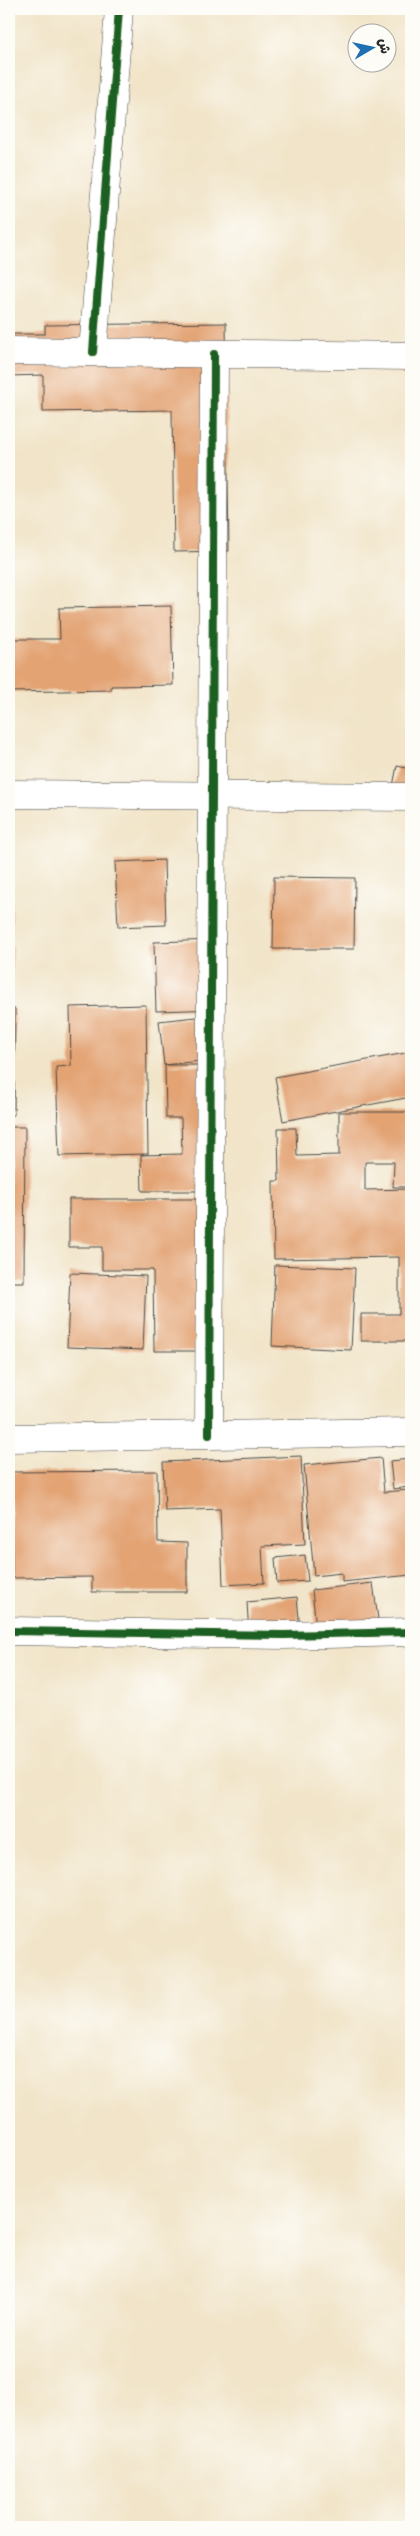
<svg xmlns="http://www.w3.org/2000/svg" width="420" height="2536" viewBox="0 0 420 2536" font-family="Kalam,'Playpen Sans Arabic',sans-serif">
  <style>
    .building { fill: #e3a373 }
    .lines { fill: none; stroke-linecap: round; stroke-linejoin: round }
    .minor-casing { stroke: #494743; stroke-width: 29 }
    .minor { stroke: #fff; stroke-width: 28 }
    .cycleway-casing { stroke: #fdfcf7; stroke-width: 11 }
    .cycleway { stroke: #1b5e20; stroke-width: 8 }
  </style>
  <rect width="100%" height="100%" fill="#fdfcf7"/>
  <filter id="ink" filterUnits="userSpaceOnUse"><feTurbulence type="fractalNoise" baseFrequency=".02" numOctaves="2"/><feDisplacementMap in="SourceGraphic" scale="10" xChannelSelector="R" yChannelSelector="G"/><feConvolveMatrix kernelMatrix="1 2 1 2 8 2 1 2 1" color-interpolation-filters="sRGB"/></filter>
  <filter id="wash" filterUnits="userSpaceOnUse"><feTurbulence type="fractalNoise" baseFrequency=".0096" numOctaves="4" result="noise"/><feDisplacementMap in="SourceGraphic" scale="20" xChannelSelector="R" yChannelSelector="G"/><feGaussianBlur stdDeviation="1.12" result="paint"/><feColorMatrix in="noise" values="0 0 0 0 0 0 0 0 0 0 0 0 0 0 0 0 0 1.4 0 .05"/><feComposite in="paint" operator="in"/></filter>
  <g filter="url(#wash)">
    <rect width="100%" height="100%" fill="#f1e4c8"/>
    <g id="blocks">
      <!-- building -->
      <path class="building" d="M226 323 229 551 174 552 172 410 43 412V375L9 376V334H45V325Z
        M171 606 173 685 111 686V690L9 692V639H60L59 608Z
        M397 766 411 769V805L390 801Z
        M9 813H11L12 935H9Z
        M164 860 166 925 118 927 115 862Z
        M274 877 355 878 354 949H273Z
        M216 940 219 1009 156 1011 154 942Z
        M9 947H13L11 978H9Z
        M146 1005 148 1154 59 1156 56 1067 71 1066 70 1007Z
        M9 1008 15 1009 14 1115H9Z
        M214 1015 218 1059 164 1065 159 1021Z
        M411 1052V1097L283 1121 275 1077Z
        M165 1065H212L213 1191H142L141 1155 182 1154 181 1118H166Z
        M339 1112H411V1187H393L394 1162H365V1190L411 1189V1341H361V1314H399V1257L274 1259 273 1181H279L278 1128H296L297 1156 339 1155Z
        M9 1127H25L24 1282H9Z
        M69 1199H218V1351H154L153 1270H102V1247H69Z
        M275 1265 355 1268 351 1350 272 1346Z
        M70 1273 146 1276 143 1350 67 1347Z
        M301 1456 305 1544 262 1546 264 1583 223 1585 220 1509 165 1511 163 1462Z
        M381 1458 384 1492 409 1490V1487L393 1489 390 1461 411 1459V1575L342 1582V1573L314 1576 304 1465Z
        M157 1471 158 1542 187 1543V1592H92V1577L12 1578 11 1472Z
        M305 1555 308 1581 277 1583 275 1558Z
        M373 1583 378 1619 316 1627 312 1590Z
        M297 1597 300 1630 249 1635 247 1602Z"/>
    </g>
  </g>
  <g filter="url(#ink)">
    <use href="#blocks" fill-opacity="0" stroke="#494743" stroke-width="1"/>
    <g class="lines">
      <defs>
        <path id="minor" d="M9 351 411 356
          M93 352 119 9
          M9 794 411 797
          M209 1435 214 354
          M9 1438 411 1432
          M9 1631 284 1635 411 1632"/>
      </defs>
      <!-- minor casing -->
      <use href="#minor" class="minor-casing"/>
      <!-- minor -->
      <use href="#minor" class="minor"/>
      <defs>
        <path id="cycleway" d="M93 352 119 9
          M209 1435 214 354
          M9 1631 284 1635 411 1632"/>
      </defs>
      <!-- cycleway casing -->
      <use href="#cycleway" class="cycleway-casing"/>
      <!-- cycleway -->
      <use href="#cycleway" class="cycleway"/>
    </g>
  </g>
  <!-- margin -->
  <rect width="420" height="2536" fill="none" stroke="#fdfcf7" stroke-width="30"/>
  <!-- north arrow -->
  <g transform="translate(372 48) rotate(81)"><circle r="24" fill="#fdfcf7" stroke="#a9a8a5"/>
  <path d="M0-4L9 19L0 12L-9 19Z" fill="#1f6fb2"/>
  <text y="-8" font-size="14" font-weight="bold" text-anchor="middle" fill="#2b2b2b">ش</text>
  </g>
</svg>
